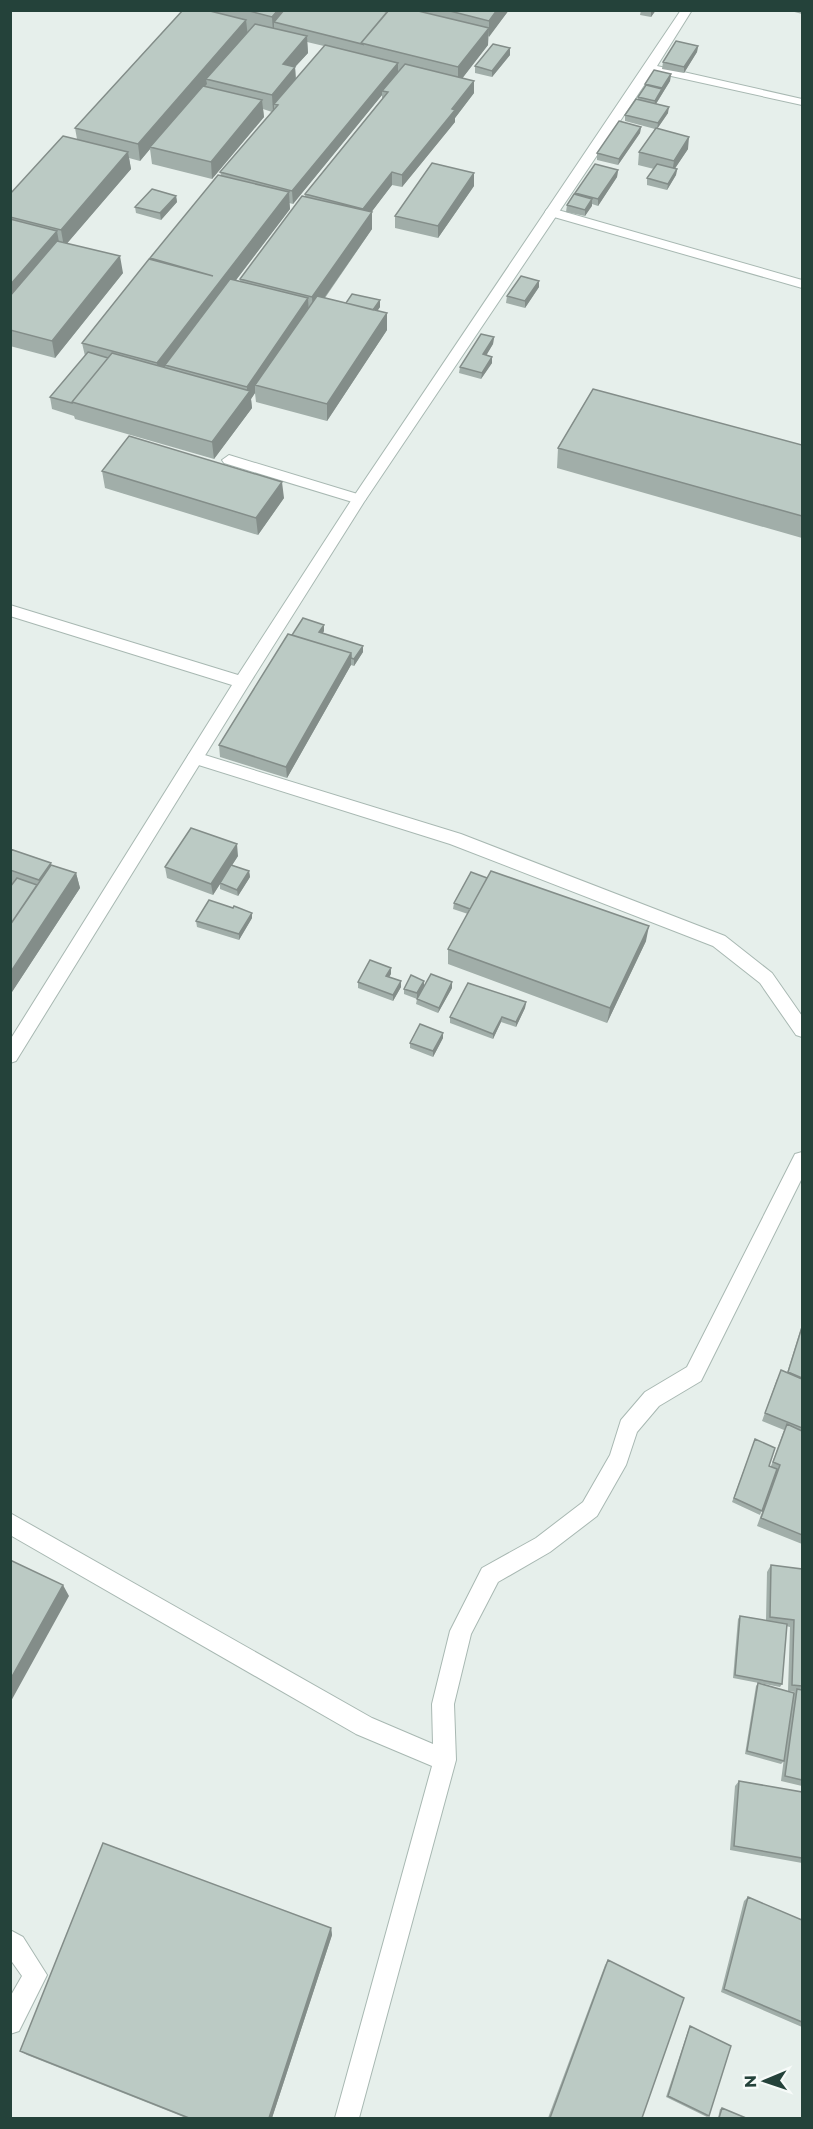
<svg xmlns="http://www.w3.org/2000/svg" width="813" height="2129" viewBox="0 0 813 2129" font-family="Montserrat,sans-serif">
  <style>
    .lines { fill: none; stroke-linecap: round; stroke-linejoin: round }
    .service-casing { stroke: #a8b8b2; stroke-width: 2 }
    .minor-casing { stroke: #a8b8b2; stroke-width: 2 }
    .service { fill: #fff; fill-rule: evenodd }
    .minor { fill: #fff; fill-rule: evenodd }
    .wall { fill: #a1aea9; fill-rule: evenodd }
    .shaded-wall { fill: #838d89 }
    .building { fill: #bbcac4; stroke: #838d89; stroke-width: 1.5 }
  </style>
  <rect width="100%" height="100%" fill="#e6efeb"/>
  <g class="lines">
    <defs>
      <path id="service" d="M551 208 802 280V288L547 215 545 212 547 209Z
        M229 455 364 496 366 499 359 504 224 463 222 460Z
        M195 752 461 834 725 936 772 973 802 1016V1037L796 1035 760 983 713 946 450 844 189 762 187 758 189 754Z
        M802 1152V1178L701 1381 659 1406 637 1432 626 1465 597 1516 550 1552 498 1582 471 1634 454 1704 456 1760 359 2118H335L432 1766 356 1734 10 1535V1513L372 1718 433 1744 432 1704 450 1631 482 1568 536 1538 583 1502 610 1455 621 1420 645 1392 687 1367 795 1154Z"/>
      <path id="minor" d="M681 10H692L657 66 802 99V105L653 72 364 502 248 686 16 1061 10 1063V1040L232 685 10 616V605L238 675 354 496Z
        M10 1930 23 1937 47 1975 19 2031 10 2034V1997L22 1976 10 1959Z"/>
    </defs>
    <!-- service casing -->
    <use href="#service" class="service-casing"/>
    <!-- minor casing -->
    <use href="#minor" class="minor-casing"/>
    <!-- service -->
    <use href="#service" class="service"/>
    <!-- minor -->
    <use href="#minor" class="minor"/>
  </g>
  <!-- wall -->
  <path class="wall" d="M178 10H380L387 12V10H509L488 37V45L462 78 474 81V93L455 118V122L402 187 392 185 371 212 372 229 325 298 346 303 380 300V307L377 311 387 330 327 421 256 402 255 393 251 399 252 408 214 459 75 419 74 416 52 409 50 397 85 356 82 343 151 260 150 258 221 175 220 172 272 112 263 109 264 117 212 179 152 164 150 149 140 161 129 158 131 169 67 243 123 273 55 358 10 346V194L77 139 75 128 182 11ZM307 42 324 46 296 79 295 67 308 53ZM382 95V99L305 194V196L240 279V281L236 280 290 209 289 203 293 204Z
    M641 10H656L651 17 640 15Z
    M787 10H802V14Z
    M698 46 697 52 684 73 662 69 663 62Z
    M510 48V55L492 77 475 73V66Z
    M671 74 670 81 656 104 668 113 657 129 688 149 675 168 677 169 676 175 667 190 647 185V178L654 169 638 165 639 152 655 129 625 121V115L638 99V97L645 87V84Z
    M641 127 640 133 618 165 597 160V153Z
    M618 170 617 177 598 206 592 204 585 216 566 212 567 205 575 195V193Z
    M474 186 438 238 395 228V216Z
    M176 196 177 202 161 220 136 213 135 207Z
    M539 281V287L525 308 506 303 507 296Z
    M494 337 493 344 486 355 492 363 481 379 459 373 460 367Z
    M802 445V538L557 468 558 448Z
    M102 471 284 498 258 535 105 488Z
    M324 631 323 633 363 652 354 666 351 665 287 778 220 757 219 745 292 635Z
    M10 849 51 863V865L76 873 80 888 10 995V887L13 884H10Z
    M238 856 232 865 249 871 250 877 238 896 220 889V884L213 895 167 878 165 867Z
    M454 903 646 941 607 1023 448 964V949L468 914 453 909Z
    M252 913V918L239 940 197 927 196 921Z
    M391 974 389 977 401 981V987L393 1001 358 988V982Z
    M452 982V988L438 1013 416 1004 417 999 404 994V989Z
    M526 1002 525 1008 516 1027 501 1022 493 1039 450 1023V1017Z
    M443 1038 433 1057 410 1048V1043Z
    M802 1325V1544L757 1526 776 1473 760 1515 732 1502 755 1439 769 1466H771L784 1430 762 1421 777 1379 787 1373Z
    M771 1565 802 1569V1786L781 1781 785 1750 784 1761 781 1764 745 1754 756 1686 758 1683 794 1693 795 1692 788 1691 790 1627 786 1626 782 1684 780 1687 733 1678 738 1619 740 1616 766 1620 767 1572Z
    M739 1781 802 1792V1863L730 1850 735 1786Z
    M748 1897 802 1920V2027L721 1992 744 1901Z
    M331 1928 332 1935 272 2118H186L27 2055 20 2051Z
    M608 1960 642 2118H548L605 1965Z
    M690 2026 709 2116 707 2117 666 2097 689 2028Z
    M722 2108 746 2118H718L720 2109Z"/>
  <!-- shaded-wall -->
  <path class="shaded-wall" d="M278 10H294L274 22V32L273 34 272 17Z
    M497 10H509L489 37V21Z
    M656 10 651 17V11Z
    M246 20 248 37 206 79 207 84 152 147H150V149L140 161 138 144Z
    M489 28 488 45 458 84V67Z
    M307 36 308 53 295 67 296 84 274 104V109L273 112 272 95 283 64Z
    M698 46 697 52 684 73V67Z
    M510 48V55L492 77V71Z
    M398 63V76L382 91V95L293 204 292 191Z
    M671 74 670 81 654 107 655 101Z
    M474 81V93L455 118V122L402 187V175Z
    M262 100 264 117 212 179 211 162Z
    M669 107 668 113 657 129 658 123Z
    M641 127 640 133 618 165 619 159Z
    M689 137 688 149 672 173 674 161Z
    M128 152 131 169 64 247 61 230Z
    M677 169 676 175 667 190 668 184Z
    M618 170 617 177 598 206V199Z
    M392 172V185L364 222 363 209Z
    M474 173V186L438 238V226Z
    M289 192 290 209 170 367 165 365 166 371 159 380 157 363Z
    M176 196 177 202 161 220 160 213Z
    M592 199V206L585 216V210Z
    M372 212V229L313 314 312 297Z
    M57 231 60 248 10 306V285Z
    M120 256 123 273 55 358 52 341Z
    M539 281V287L525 308V301Z
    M308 298 309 315 255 385V393L251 399 252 408 214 459 212 442 247 395V387Z
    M380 300V307L372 319V312Z
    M387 313V330L327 421V404Z
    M494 337 493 344 483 361V354Z
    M492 357V363L481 379 482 373Z
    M282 482 284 498 258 535 256 518Z
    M324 625V631L319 638V632Z
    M363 646V652L354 666V659Z
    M351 653V665L287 778 286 767Z
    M237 844 238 856 213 895 211 884Z
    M249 871 250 877 238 896 237 890Z
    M76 873 80 888 10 995V973Z
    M252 913V918L239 940V934Z
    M649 926 646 941 607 1023 610 1008Z
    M391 968V974L386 982V976Z
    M401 981V987L393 1001V995Z
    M424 981V986L417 999V993Z
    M452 982V988L438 1013 439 1008Z
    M526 1002 525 1008 516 1027V1022Z
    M502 1017 501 1022 493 1039V1034Z
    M443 1033V1038L433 1057V1051Z
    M63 1585 69 1596 10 1703V1680Z
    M331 1928 332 1935 272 2118H269Z"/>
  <!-- building -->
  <path class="building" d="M183 10H206L246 20 138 144 75 128Z
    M246 10H278L272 17Z
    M284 10H380L387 12 361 43 362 44 274 22Z
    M389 10H414L489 28 458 67 361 43Z
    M446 10H497L489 21Z
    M255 24 307 36 283 64 295 67 272 95 206 79Z
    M676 41 698 46 684 67 663 62Z
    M493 44 510 48 492 71 475 66Z
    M325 45 398 63 292 191 220 172 278 105 274 104Z
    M405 64 474 81 452 109 455 110 402 175 392 172 363 209 305 194 388 92 382 91Z
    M654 70 671 74 662 88 645 84Z
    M646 85 662 89 655 101 638 97Z
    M203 86 262 100 211 162 150 147Z
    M636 99 669 107 658 123 625 115Z
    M619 121 641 127 619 159 597 153Z
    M656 128 689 137 674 161 639 152Z
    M63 136 128 152 61 230 10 217V194Z
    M432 163 474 173 438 226 395 216Z
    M595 164 618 170 598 199 575 193Z
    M657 164 677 169 668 184 647 178Z
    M218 175 289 192 157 363 82 343 149 259 213 276 150 258Z
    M152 189 176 196 160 213 135 207Z
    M574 194 592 199 585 210 567 205Z
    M302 196 372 212 312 297 240 279Z
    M10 219 57 231 10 285Z
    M57 241 120 256 52 341 10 330V296Z
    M521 276 539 281 525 301 507 296Z
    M230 279 308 298 247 387 165 365Z
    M352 294 380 300 373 310 346 303Z
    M317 296 387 313 327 404 255 385Z
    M481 334 494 337 483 354 492 357 482 373 460 367Z
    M88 352 108 358 72 402V403L50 397Z
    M112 353 250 391 212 442 72 402Z
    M593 389 802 445V516L558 448Z
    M129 436 282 482 256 518 102 471Z
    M303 618 324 625 319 632 363 646 354 659 351 658V653L292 635Z
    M288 634 351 653 286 767 219 745Z
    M191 828 237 844 211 884 165 867Z
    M10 849 51 863 39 880 10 870Z
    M51 865 76 873 10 973V925Z
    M231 865 249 871 237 890 220 883Z
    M491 871 649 926 610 1008 448 949Z
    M471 872 487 878 470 909 454 903Z
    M17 878 37 885 10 925V887Z
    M209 900 233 908 234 906 252 913 239 934 196 921Z
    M370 960 391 968 386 976 401 981 393 995 358 982Z
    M431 974 452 982 439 1008 417 999Z
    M411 975 424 981 417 993 404 989Z
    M468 983 526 1002 516 1022 502 1017 493 1034 450 1017Z
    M420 1024 443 1033 433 1051 410 1043Z
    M802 1327V1378L788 1372Z
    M781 1370 802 1379V1428L765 1413Z
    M787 1424 802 1431V1535L761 1518 780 1465 773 1462Z
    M755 1439 775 1448 769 1466 777 1469 762 1511 734 1498Z
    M10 1560 63 1585 10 1680Z
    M771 1565 802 1569V1686L792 1685 794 1620 770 1617Z
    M740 1616 787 1624 782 1684 735 1675Z
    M758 1683 794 1693 784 1761 747 1751Z
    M797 1689 802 1690V1780L785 1776Z
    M739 1781 802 1792V1858L734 1846Z
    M103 1843 331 1928 269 2118H189L20 2051Z
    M748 1897 802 1920V2022L724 1989Z
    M608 1960 684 1998 642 2118H550Z
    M690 2026 731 2046 709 2116 668 2096Z
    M722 2108 746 2118H719Z"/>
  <!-- border -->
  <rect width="813" height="2129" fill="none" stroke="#24423a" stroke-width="24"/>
  <!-- north arrow -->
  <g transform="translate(765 2081) rotate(268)" stroke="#f7fbf9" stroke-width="4.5" paint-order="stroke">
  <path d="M0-4.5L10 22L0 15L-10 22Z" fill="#24423a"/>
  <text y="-9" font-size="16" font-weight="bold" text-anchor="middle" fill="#24423a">N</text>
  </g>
</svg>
